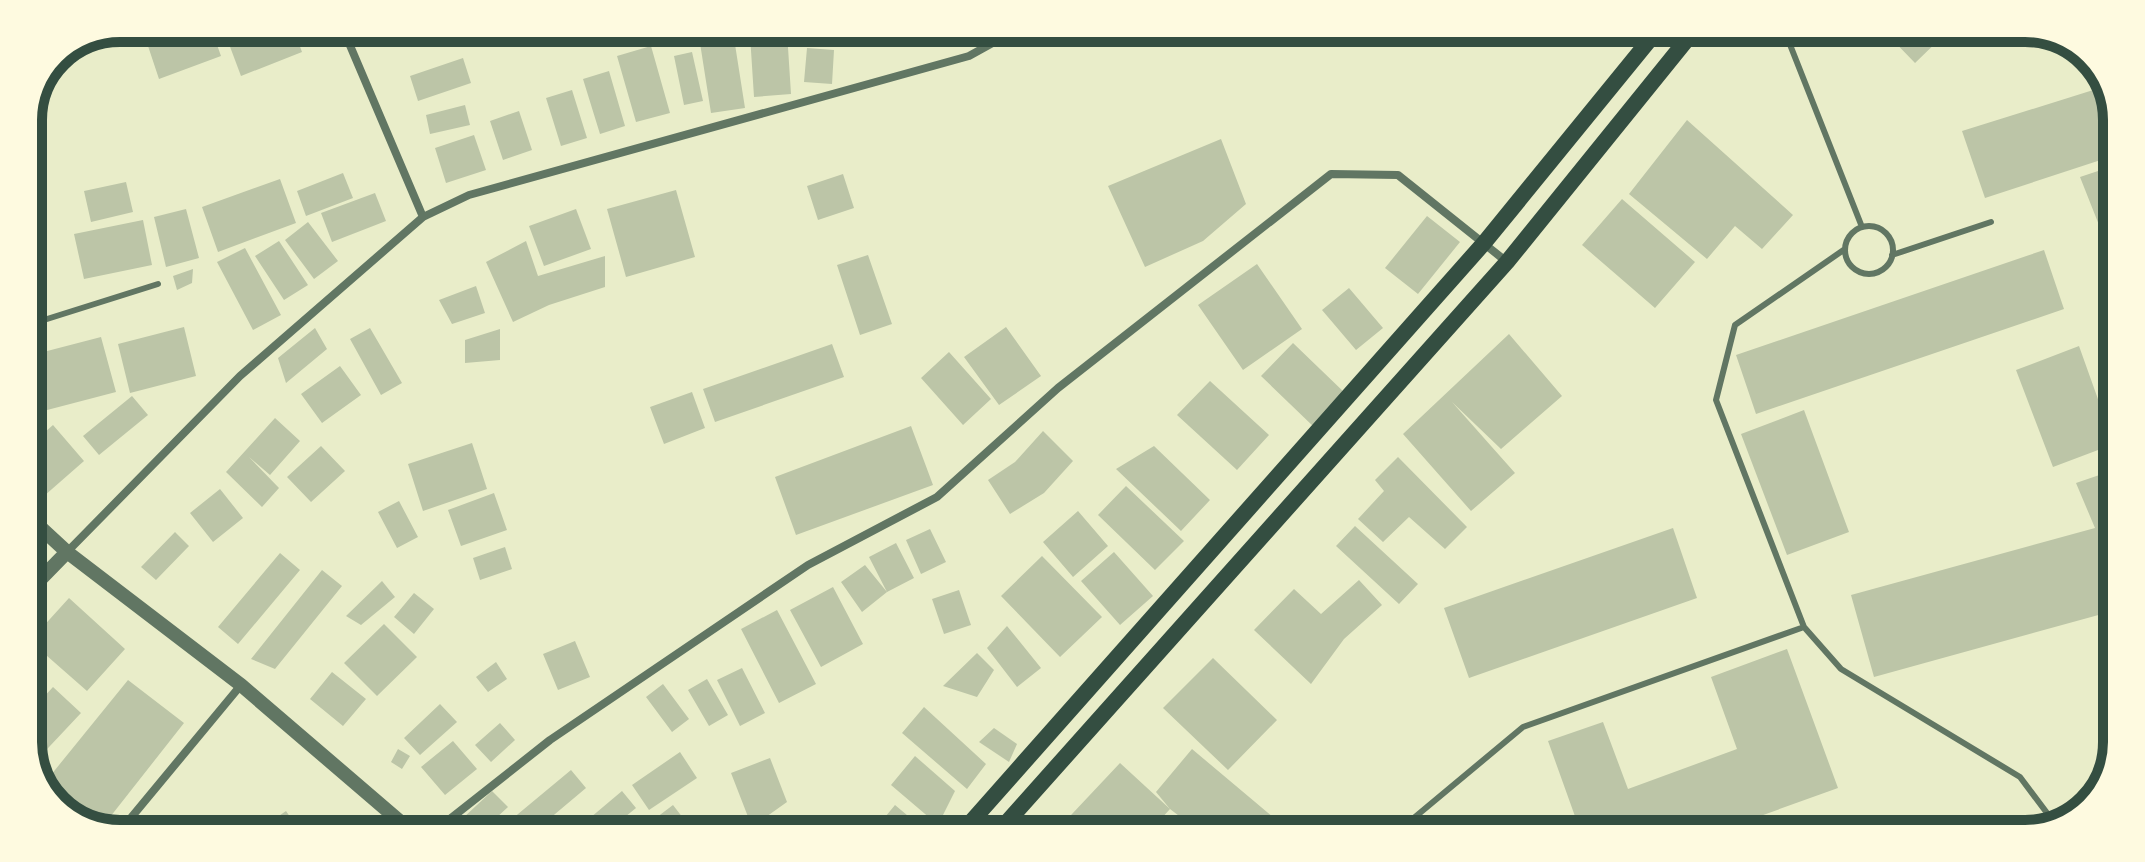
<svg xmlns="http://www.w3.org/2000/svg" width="2145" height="862" viewBox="0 0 2145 862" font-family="Rubik,sans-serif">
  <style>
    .building { fill: #bcc5a7 }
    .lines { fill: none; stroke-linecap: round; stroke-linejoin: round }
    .service { stroke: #617663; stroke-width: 6 }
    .minor { stroke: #617663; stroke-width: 8 }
    .tertiary { stroke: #617663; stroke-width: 14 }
    .secondary { stroke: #344e41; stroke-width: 16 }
    .rim { fill: none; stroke: #344e41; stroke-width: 10 }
  </style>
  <rect width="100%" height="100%" fill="#e9edc9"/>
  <!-- building -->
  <path class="building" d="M142 28H211L221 56 159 79Z
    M216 28H254L222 42Z
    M268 28H293L302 52 241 76 229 44Z
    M787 32 791 94 754 97 750 35Z
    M1886 33H1946L1915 63Z
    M734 38 745 108 711 113 700 43Z
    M651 46 670 113 636 122 617 56Z
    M807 48 834 50 832 84 804 82Z
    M692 52 703 101 684 105 674 56Z
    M463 58 471 83 418 101 410 76Z
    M609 71 625 126 600 134 583 79Z
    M2106 86 2117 113 2116 155 1985 198 1962 131Z
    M572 90 587 138 561 146 546 98Z
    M465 105 470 125 430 134 426 115Z
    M519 111 532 150 503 160 490 121Z
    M1687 120 1793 215 1762 249 1735 226 1707 259 1629 194Z
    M474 135 486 170 446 183 435 148Z
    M1221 139 1246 204 1203 241 1145 267 1108 186Z
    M2116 165V220L2099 225 2080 177Z
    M343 173 353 198 306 216 297 191Z
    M843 174 854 208 818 220 807 186Z
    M280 179 296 223 218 252 202 207Z
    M126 182 133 212 91 222 84 191Z
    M28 185 40 219 28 223Z
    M676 190 695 257 626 277 607 209Z
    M375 193 386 221 332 242 321 213Z
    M1622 199 1695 262 1655 308 1582 245Z
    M186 209 199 258 166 267 154 217Z
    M576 209 591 249 544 266 529 226Z
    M1427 216 1460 242 1418 294 1385 268Z
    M143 220 152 265 84 279 74 234Z
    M308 222 338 261 314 279 285 240Z
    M279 241 308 285 284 300 255 256Z
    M526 241 538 276 605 256V287L549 305 513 322 486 262Z
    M245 248 281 315 253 330 217 262Z
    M2044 250 2064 309 1756 414 1736 355Z
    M868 255 892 324 860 335 837 265Z
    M1257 264 1302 329 1243 370 1198 305Z
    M193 269 192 283 177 290 173 276Z
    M476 286 485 313 452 324 439 300Z
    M1349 288 1383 328 1356 350 1322 310Z
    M184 327 196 376 130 393 118 344Z
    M1006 327 1041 376 999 405 964 357Z
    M315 328 327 349 286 383 278 358Z
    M370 328 402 383 381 395 350 339Z
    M500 329V360L465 363V340Z
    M1509 334 1562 396 1501 449 1452 402 1515 473 1471 511 1403 434Z
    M101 337 116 392 28 415V356Z
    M1293 343 1347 395 1315 428 1261 376Z
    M832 344 844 377 715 422 703 389Z
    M2079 346 2114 444 2053 467 2016 370Z
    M949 352 991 399 963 425 921 378Z
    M340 366 361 395 322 423 301 394Z
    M1210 381 1269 435 1237 470 1177 415Z
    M692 392 705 428 664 444 650 407Z
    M132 396 148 415 99 455 83 436Z
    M1804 410 1849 532 1787 555 1741 434Z
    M275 418 300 441 270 475 249 457 279 488 262 507 226 472Z
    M53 425 84 461 28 510V447Z
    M911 426 933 485 796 535 775 477Z
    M1043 431 1073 461 1044 493 1010 514 988 480 1015 462Z
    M472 443 487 489 423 511 408 464Z
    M321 446 345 471 311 502 287 477Z
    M1154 446 1210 500 1181 531 1116 469Z
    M1398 457 1467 527 1445 549 1409 517 1383 542 1358 519 1384 491 1375 480Z
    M2114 470 2113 611 1874 677 1851 595 2095 528 2076 483Z
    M1126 486 1184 541 1155 570 1098 515Z
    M220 489 243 518 213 542 190 513Z
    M494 493 507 530 461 546 448 510Z
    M399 501 418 537 397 548 378 512Z
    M1078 511 1108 546 1073 577 1043 542Z
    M1355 526 1418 584 1399 604 1336 546Z
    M1673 528 1697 598 1469 678 1444 608Z
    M930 529 946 562 921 574 906 540Z
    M175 532 189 546 156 580 141 567Z
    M896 543 914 578 887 592 869 557Z
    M505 547 512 569 480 580 473 558Z
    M1114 552 1153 596 1120 625 1081 581Z
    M280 553 300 570 238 644 218 627Z
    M1042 556 1102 617 1060 657 1001 596Z
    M865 565 887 592 862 612 841 582Z
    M322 570 342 586 275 669 251 659Z
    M1359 580 1382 605 1344 639 1311 684 1254 630 1294 589 1321 614Z
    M382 581 395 597 361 625 346 616Z
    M833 587 863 644 821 667 790 610Z
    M959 590 971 625 944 634 932 599Z
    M414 593 434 609 414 634 394 617Z
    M69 598 125 649 87 691 30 641Z
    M777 610 816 684 779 703 741 629Z
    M384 624 417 657 377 696 344 663Z
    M1007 626 1041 668 1017 687 987 648Z
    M575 641 590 677 558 690 543 654Z
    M1787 649 1838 788 1713 833H1581L1548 741 1603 722 1628 789 1737 749 1711 677Z
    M977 653 994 670 977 697 943 686Z
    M28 656 45 674 28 690Z
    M1213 658 1277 720 1228 770 1163 708Z
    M496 662 507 679 488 692 476 677Z
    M742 668 765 713 740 726 717 680Z
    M332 672 366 699 343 726 310 699Z
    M707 679 728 715 709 726 688 690Z
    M128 680 184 723 103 826 96 822 90 829 47 798 42 786Z
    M663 684 689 719 672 732 646 697Z
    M53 687 81 713 34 763 28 749V714Z
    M440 704 457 722 420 755 404 738Z
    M924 707 986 764 967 789 902 733Z
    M500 723 515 740 491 762 475 745Z
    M994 728 1017 744 1009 762 979 742Z
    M453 741 477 769 445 795 421 767Z
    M398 749 410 756 402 769 391 762Z
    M1192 749 1274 818 1255 832H1200L1170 809 1156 792Z
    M680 752 697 778 649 810 632 785Z
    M915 756 955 791 938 825 891 785Z
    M770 758 787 802 752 827 731 773Z
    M1120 763 1170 809 1149 832 1056 831Z
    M571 770 586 788 536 830H522L512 819Z
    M492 791 508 807 483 830H473L462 819Z
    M622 791 636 808 609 830H591L584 823Z
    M673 805 693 831 640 830Z
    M895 805 926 831H879L876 828Z
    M286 811 299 830 260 829Z"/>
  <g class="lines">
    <!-- service -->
    <path class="service" d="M1785 32 1862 227
      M1845 250a24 24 0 1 1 48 0a24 24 0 1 1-48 0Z
      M1845 249 1735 325 1716 400 1804 627 1841 669 2020 777 2056 825
      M1892 255 1991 222
      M28 325 158 284
      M1397 832 1523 727 1804 627"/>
    <!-- minor -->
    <path class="minor" d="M343 29 423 217
      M67 552 240 376 423 217 469 195 969 56 1016 30
      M125 829V825L241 685
      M436 830 550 740 808 565 937 497 1058 388 1331 174 1398 175 1507 262"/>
    <!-- tertiary -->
    <path class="tertiary" d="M28 516 67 552 241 685 410 830
      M28 592 67 552"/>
    <!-- secondary -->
    <path class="secondary" d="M963 831 1484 243 1656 32
      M999 831 1507 262 1693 32"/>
  </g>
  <!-- crop -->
  <path d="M0 0H2145V862H0ZM120 42H2025A78 78 0 0 1 2103 120V742A78 78 0 0 1 2025 820H120A78 78 0 0 1 42 742V120A78 78 0 0 1 120 42Z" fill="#fefae0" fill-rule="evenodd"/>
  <path class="rim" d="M120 42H2025A78 78 0 0 1 2103 120V742A78 78 0 0 1 2025 820H120A78 78 0 0 1 42 742V120A78 78 0 0 1 120 42Z"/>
</svg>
